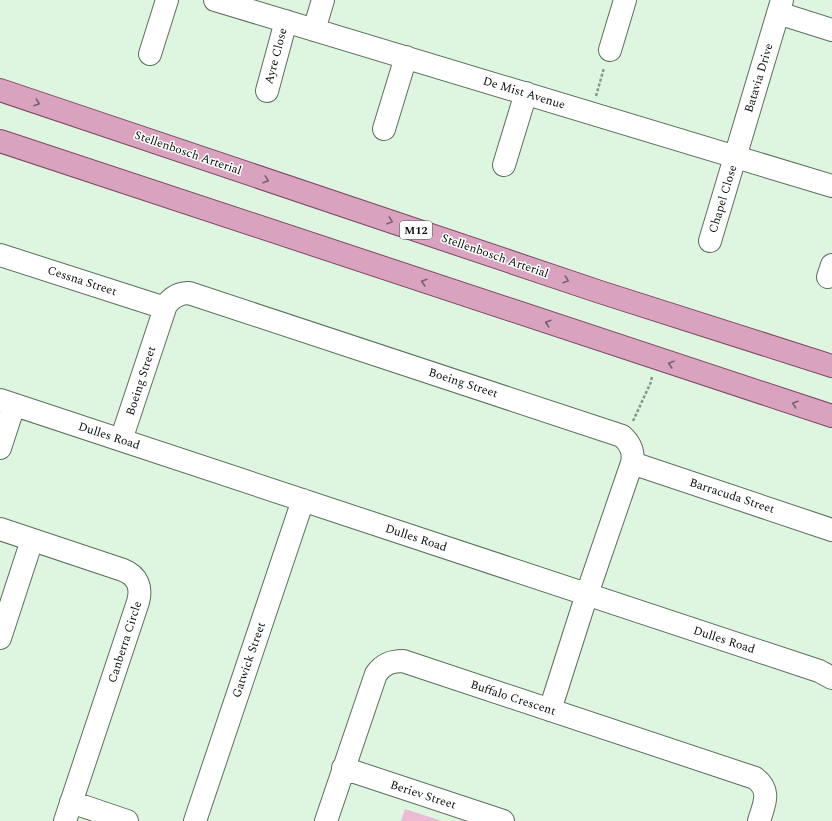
<svg xmlns="http://www.w3.org/2000/svg" width="832" height="821" viewBox="0 0 832 821" font-family="Spectral,serif">
  <style>
    .green { fill: #edbad3 }
    .lines { fill: none; stroke-linecap: round; stroke-linejoin: round }
    .minor-casing { stroke: #5a6f5c; stroke-width: 24 }
    .major-casing { stroke: #7f4864; stroke-width: 24 }
    .path { stroke: #859787; stroke-width: 2.5; stroke-dasharray: 3 2; stroke-linecap: butt }
    .minor { stroke: #fff; stroke-width: 22 }
    .major { stroke: #d9a3c0; stroke-width: 22 }
    .oneway { stroke: #7a606d }
    .labels { text-anchor: middle; dominant-baseline: central; stroke-width: 3; stroke-linejoin: round; paint-order: stroke }
    .shield { fill: #fff; stroke: #515752; stroke-width: 1 }
    .shield-label { font-size: 11px; font-weight: bold; fill: #070f08 }
    .street-label { font-size: 12px; fill: #070f08; stroke: #fff }
  </style>
  <rect width="100%" height="100%" fill="#def6e0"/>
  <!-- green -->
  <path class="green" d="M405 809 442 821H401Z"/>
  <g class="lines">
    <defs>
      <path id="minor" d="M215 0 832 186
        M778 13 832 30
        M314 30 323 0
        M610 50 625 0
        M150 54 167 0
        M267 91 286 21
        M384 129 406 57
        M504 165 526 93
        M710 241 782 0
        M0 255 165 308
        M828 277 832 265
        M0 400 819 671 832 678
        M121 440 166 305C172 297 179 293 189 293L622 436C631 444 634 452 632 463L587 594 550 710
        M0 448 14 405
        M632 463 832 530
        M0 529 123 570C138 576 142 588 138 602L65 821
        M0 638 32 540
        M343 768 503 821
        M71 802 127 821
        M195 821 303 500
        M326 821 376 674C383 664 391 661 403 661L755 778C772 791 764 804 759 821"/>
      <path id="major" d="M0 90 600 292 832 366
        M0 141 832 416"/>
    </defs>
    <!-- minor casing -->
    <use href="#minor" class="minor-casing"/>
    <!-- major casing -->
    <use href="#major" class="major-casing"/>
    <!-- path -->
    <path class="path" d="M596 96 604 68
      M633 421 651 382 652 376"/>
    <!-- minor -->
    <use href="#minor" class="minor"/>
    <!-- major -->
    <use href="#major" class="major"/>
  </g>
  <!-- one-way arrows -->
  <defs><path id="oneway-chevron" d="M-2-3.5L2.5 0L-2 3.5" fill="none" stroke-width="1.6" stroke-linecap="round" stroke-linejoin="round"/></defs>
  <g class="oneway">
    <use href="#oneway-chevron" transform="translate(37 103) rotate(19)"/>
    <use href="#oneway-chevron" transform="translate(266 180) rotate(19)"/>
    <use href="#oneway-chevron" transform="translate(390 221) rotate(19)"/>
    <use href="#oneway-chevron" transform="translate(566 280) rotate(19)"/>
    <use href="#oneway-chevron" transform="translate(424 282) rotate(-162)"/>
    <use href="#oneway-chevron" transform="translate(548 323) rotate(-162)"/>
    <use href="#oneway-chevron" transform="translate(671 364) rotate(-162)"/>
    <use href="#oneway-chevron" transform="translate(795 404) rotate(-162)"/>
  </g>
  <g class="labels">
    <!-- shield labels -->
    <rect class="shield" x="400" y="221" width="32" height="18" rx="3"/>
    <g class="shield-label">
      <text x="416" y="230">M12</text>
    </g>
    <!-- street labels -->
    <g class="street-label">
      <text transform="translate(276 56) rotate(-75)">Ayre Close</text>
      <text transform="translate(759 78) rotate(-73)">Batavia Drive</text>
      <text transform="translate(524 93) rotate(17)">De Mist Avenue</text>
      <text transform="translate(188 153) rotate(19)">Stellenbosch Arterial</text>
      <text transform="translate(723 199) rotate(-73)">Chapel Close</text>
      <text transform="translate(495 256) rotate(19)">Stellenbosch Arterial</text>
      <text transform="translate(82 281) rotate(18)">Cessna Street</text>
      <text transform="translate(141 381) rotate(-72)">Boeing Street</text>
      <text transform="translate(463 383) rotate(18)">Boeing Street</text>
      <text transform="translate(109 436) rotate(18)">Dulles Road</text>
      <text transform="translate(732 496) rotate(18)">Barracuda Street</text>
      <text transform="translate(416 538) rotate(18)">Dulles Road</text>
      <text transform="translate(724 640) rotate(18)">Dulles Road</text>
      <text transform="translate(125 642) rotate(-72)">Canberra Circle</text>
      <text transform="translate(249 660) rotate(-71)">Gatwick Street</text>
      <text transform="translate(513 698) rotate(18)">Buffalo Crescent</text>
      <text transform="translate(423 795) rotate(18)">Beriev Street</text>
    </g>
  </g>
</svg>
